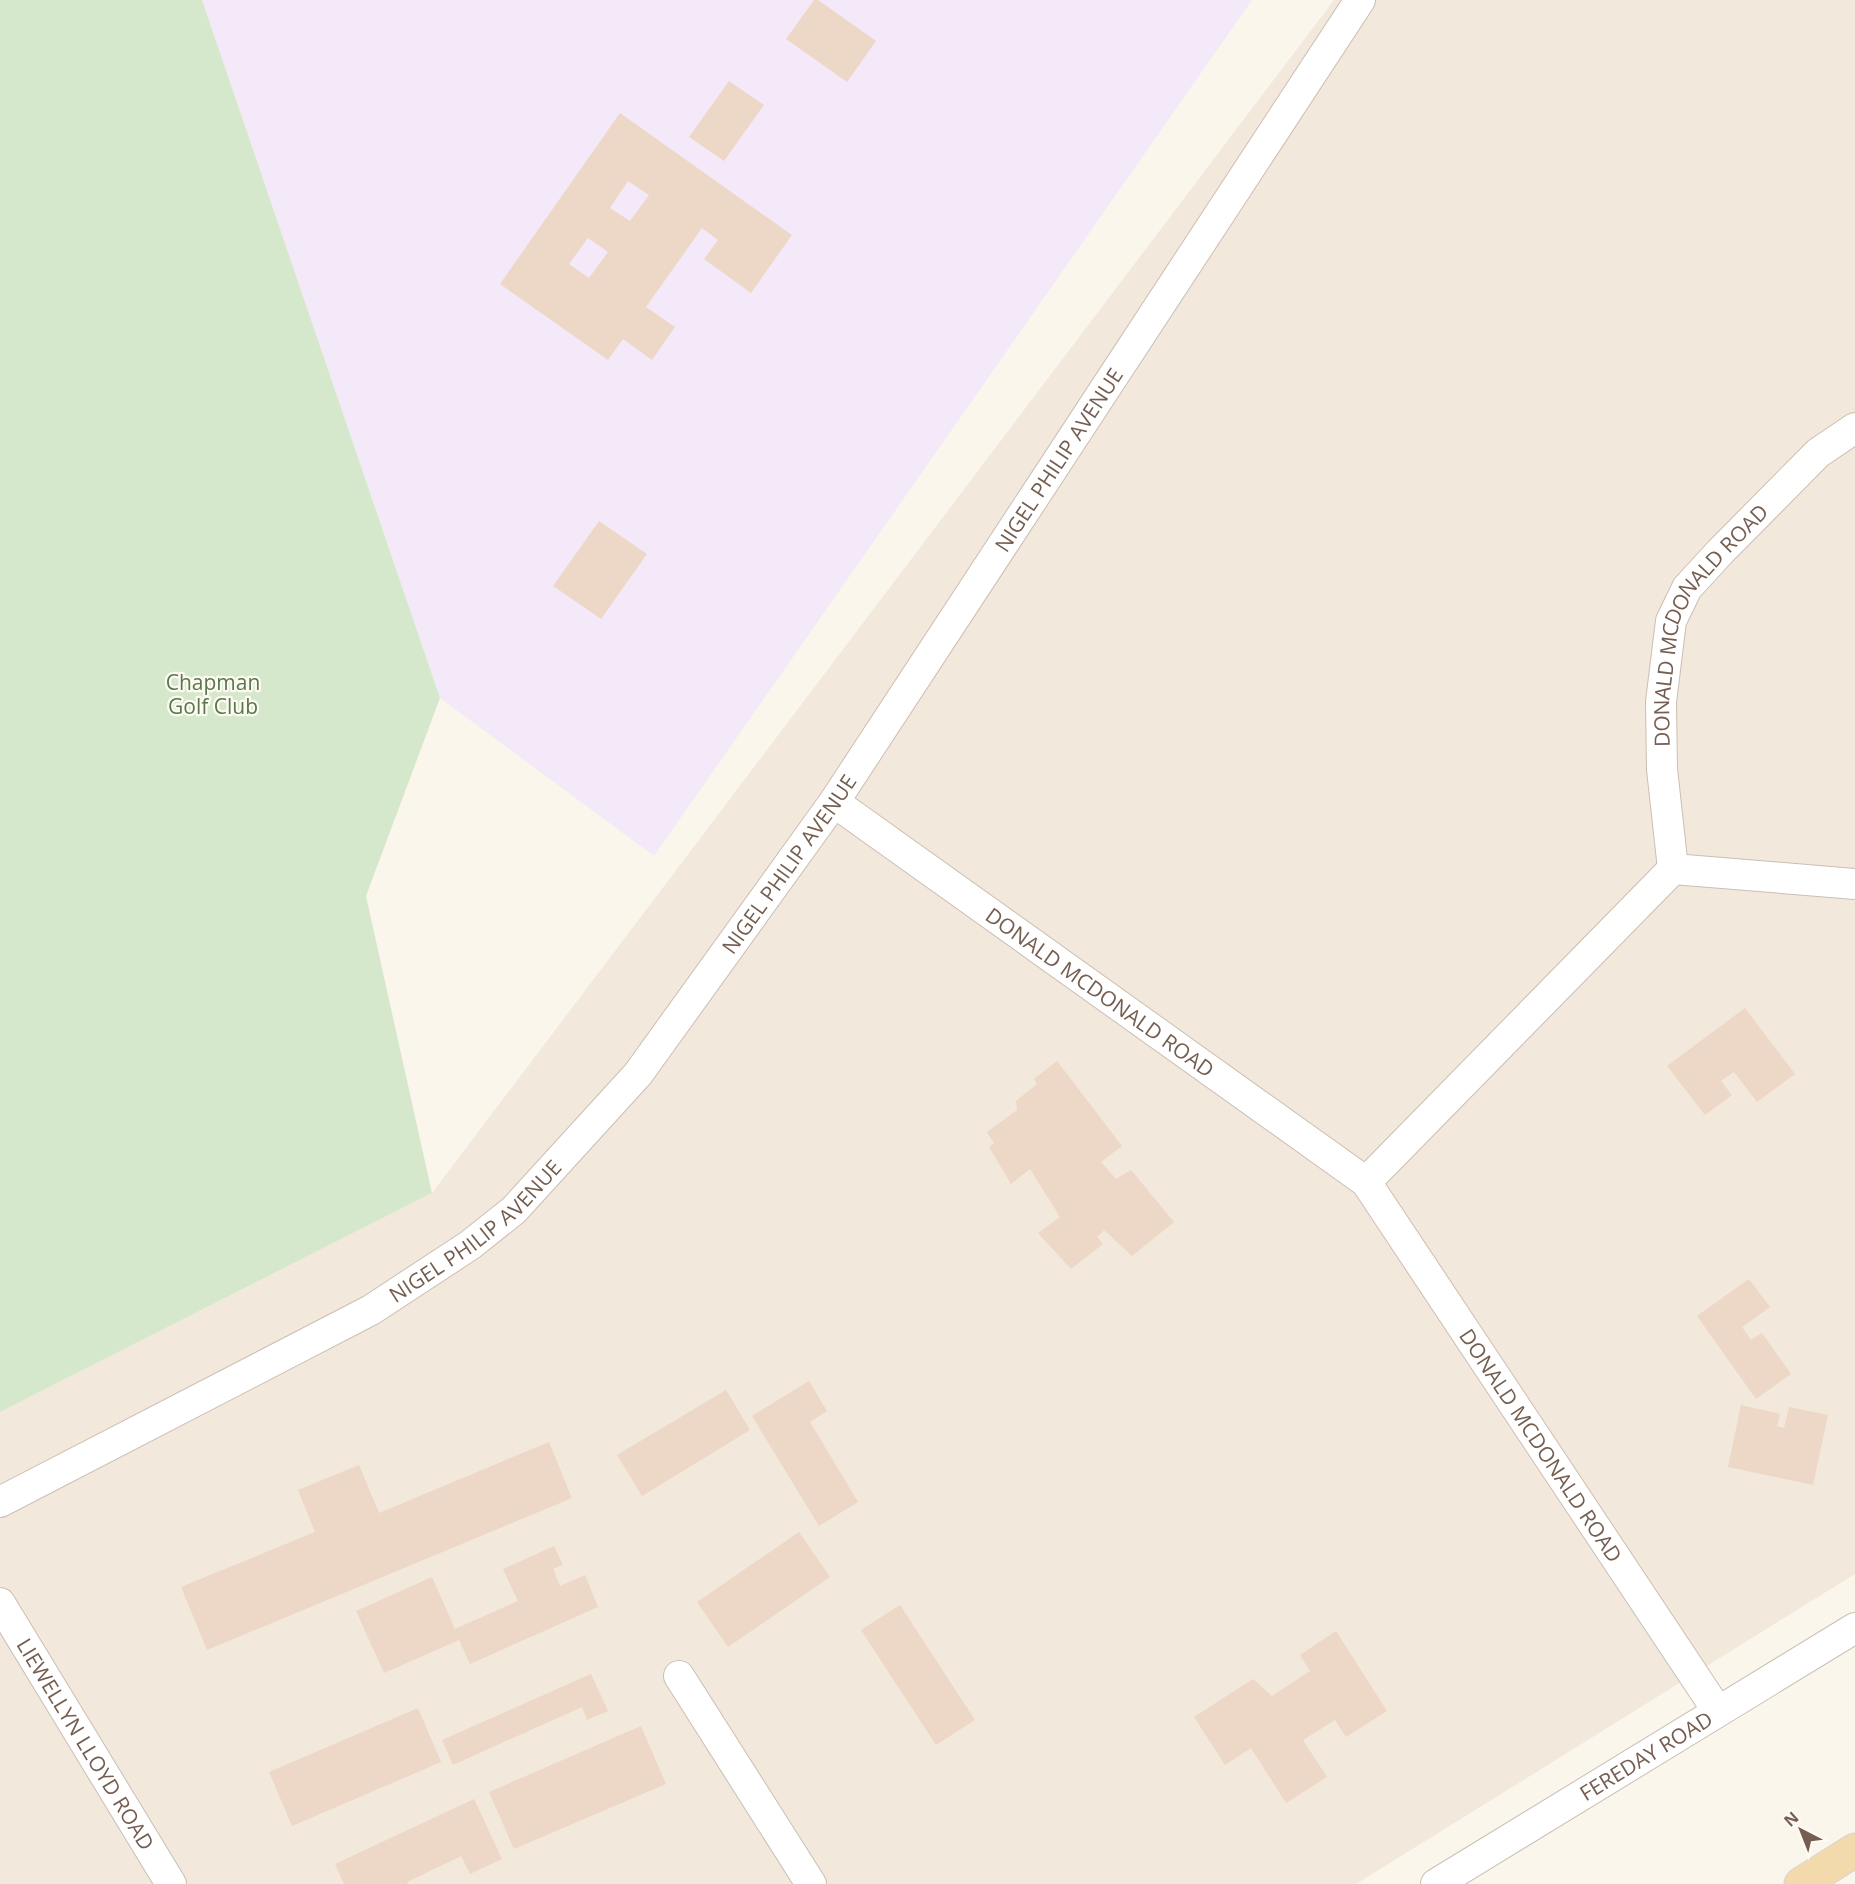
<svg xmlns="http://www.w3.org/2000/svg" width="1855" height="1884" viewBox="0 0 1855 1884" font-family="'Open Sans',sans-serif">
  <style>
    .residential { fill: #f2e8db }
    .education { fill: #f3e9f8 }
    .green { fill: #d6e8cc }
    .building { fill: #edd7c7; fill-rule: evenodd }
    .lines { fill: none; stroke-linecap: round; stroke-linejoin: round }
    .street-casing { stroke: #ccbeb3; stroke-width: 32 }
    .primary-casing { stroke: #d8d2ce; stroke-width: 35 }
    .street { stroke: #fff; stroke-width: 30 }
    .primary { stroke: #f2daad; stroke-width: 33 }
    .labels { text-anchor: middle; dominant-baseline: central; stroke-width: 4.5; stroke-linejoin: round; paint-order: stroke }
    .street-label { font-size: 21px; fill: #745e51; stroke: #fefaf3 }
    .park-label { font-size: 21px; fill: #56784a; stroke: #fefaf3 }
  </style>
  <rect width="100%" height="100%" fill="#fbf6ec"/>
  <!-- residential -->
  <path class="residential" d="M1334 0H1855V1574L1356 1884H0V1412L432 1193Z"/>
  <!-- education -->
  <path class="education" d="M202 0H1252L654 856 440 698Z"/>
  <!-- green -->
  <path class="green" d="M0 0H202L440 698 366 896 432 1193 0 1412Z"/>
  <!-- building -->
  <path class="building" d="M814 0H818L876 41 847 82 786 39Z
    M729 81 764 105 724 161 689 137Z
    M620 113 792 235 751 293 704 259 718 240 702 228 646 307 675 327 652 360 623 339 608 360 500 284ZM628 181 649 195 630 221 610 208ZM588 238 608 252 589 278 569 264Z
    M599 521 647 554 601 619 553 586Z
    M1745 1008 1795 1074 1757 1102 1734 1072 1721 1081 1732 1095 1705 1115 1667 1066Z
    M1057 1061 1122 1146 1101 1162 1116 1179 1131 1170 1174 1222 1132 1256 1104 1230 1097 1237 1103 1244 1071 1269 1038 1233 1060 1217 1030 1169 1011 1184 989 1147 994 1143 987 1132 1017 1110 1016 1101 1037 1084 1034 1079Z
    M1749 1279 1770 1307 1742 1327 1751 1340 1762 1333 1791 1374 1756 1399 1697 1316Z
    M809 1381 827 1411 810 1422 858 1502 819 1526 752 1416Z
    M726 1390 750 1430 642 1496 617 1455Z
    M1741 1405 1780 1414 1777 1426 1784 1428 1789 1407 1828 1415 1813 1485 1728 1467Z
    M549 1442 572 1498 207 1650 181 1587 315 1532 298 1490 359 1465 379 1513Z
    M799 1532 830 1577 728 1647 697 1602Z
    M554 1546 563 1565 553 1569 560 1586 585 1575 598 1607 470 1664 459 1640 384 1673 356 1611 432 1577 455 1629 518 1601 503 1569Z
    M900 1605 975 1720 936 1745 861 1630Z
    M1336 1631 1387 1711 1346 1737 1335 1720 1303 1740 1327 1777 1286 1803 1251 1748 1225 1765 1194 1717 1253 1679 1272 1696 1310 1671 1300 1655Z
    M591 1674 608 1711 587 1720 582 1707 453 1765 442 1740Z
    M418 1708 441 1762 292 1826 269 1772Z
    M641 1726 666 1784 514 1849 489 1792Z
    M474 1799 502 1859 470 1874 461 1856 407 1882 408 1884H344L335 1864Z"/>
  <g class="lines">
    <defs>
      <g id="street">
        <path id="s1" d="M834 802 1366 1182 1717 1710"/>
        <path id="s2" d="M1673 869 1662 769 1661 702 1671 621 1687 588 1720 552 1818 453 1855 428"/>
        <path d="M1673 869 1855 884"/>
        <path d="M1366 1182 1673 869"/>
        <path id="s3" d="M0 1502 371 1310 470 1245 514 1210 638 1074 834 802 1360 0"/>
        <path id="s4" d="M0 1603 171 1884"/>
        <path d="M679 1676 811 1884"/>
        <path id="s5" d="M1436 1884 1855 1628"/>
      </g>
      <path id="primary" d="M1801 1884 1855 1850"/>
    </defs>
    <!-- street casing -->
    <use href="#street" class="street-casing"/>
    <!-- primary casing -->
    <use href="#primary" class="primary-casing"/>
    <!-- street -->
    <use href="#street" class="street"/>
    <!-- primary -->
    <use href="#primary" class="primary"/>
  </g>
  <g class="labels">
    <!-- street labels -->
    <g class="street-label">
      <text stroke="none"><textPath href="#s3" startOffset="1521">NIGEL PHILIP AVENUE</textPath></text>
      <text stroke="none"><textPath href="#s2" startOffset="260">DONALD MCDONALD ROAD</textPath></text>
      <text stroke="none"><textPath href="#s3" startOffset="1035">NIGEL PHILIP AVENUE</textPath></text>
      <text stroke="none"><textPath href="#s1" startOffset="327">DONALD MCDONALD ROAD</textPath></text>
      <text stroke="none"><textPath href="#s3" startOffset="549">NIGEL PHILIP AVENUE</textPath></text>
      <text stroke="none"><textPath href="#s1" startOffset="970">DONALD MCDONALD ROAD</textPath></text>
      <text stroke="none"><textPath href="#s4" startOffset="165">LIEWELLYN LLOYD ROAD</textPath></text>
      <text stroke="none"><textPath href="#s5" startOffset="246">FEREDAY ROAD</textPath></text>
    </g>
    <!-- park labels -->
    <g class="park-label">
      <text x="213" y="682">Chapman<tspan x="213" dy="24">Golf Club</tspan></text>
    </g>
  </g>
  <!-- north arrow -->
  <g transform="translate(1801 1830) rotate(318)" stroke="#fefaf3" stroke-width="4.5" paint-order="stroke">
  <path d="M0-4.5L10 22L0 15L-10 22Z" fill="#745e51"/>
  <text y="-9" font-size="16" font-weight="bold" text-anchor="middle" fill="#745e51">N</text>
  </g>
</svg>
